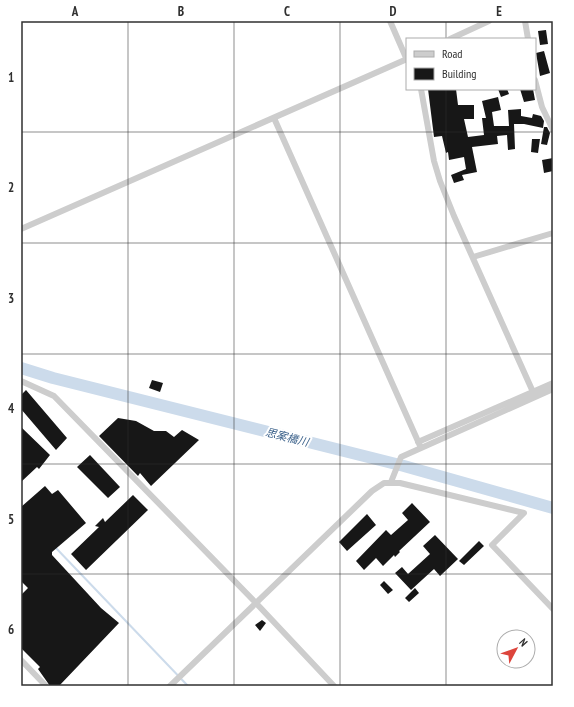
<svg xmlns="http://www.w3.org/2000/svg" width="574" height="707" viewBox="0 0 574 707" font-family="'PT Sans Narrow','Noto Sans JP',sans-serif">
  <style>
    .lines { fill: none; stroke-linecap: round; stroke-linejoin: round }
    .stream { stroke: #ccdbeb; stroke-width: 2 }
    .river { stroke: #ccdbeb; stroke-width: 12 }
    .building { fill: #171717 }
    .street { stroke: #cdcdcd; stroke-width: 6 }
    .grid { fill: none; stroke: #303030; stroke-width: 1; stroke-opacity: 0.55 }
    .labels { text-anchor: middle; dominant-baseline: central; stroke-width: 4; stroke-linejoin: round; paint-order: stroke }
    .water-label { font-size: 11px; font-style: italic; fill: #41668e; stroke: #fff }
    .neatline { fill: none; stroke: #303030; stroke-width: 1.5 }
    .grid-label { font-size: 13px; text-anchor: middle; font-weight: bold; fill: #303030 }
  </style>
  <rect width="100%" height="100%" fill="#fff"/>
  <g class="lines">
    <!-- stream -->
    <path class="stream" d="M55 547 188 686"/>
    <!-- river -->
    <path class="river" d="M21 368 53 378 404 466 553 508"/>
  </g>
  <!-- building -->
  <path class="building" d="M546 30 548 44 540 45 538 31Z
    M544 51 550 73 540 76 536 53Z
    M428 89H456L458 105H474V119H464L468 137 484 135 482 118H486L482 101 498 97 501 110 492 112 494 126H509L508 110 521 109V116L532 118 533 114 541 116 544 121 543 128 524 124H514L515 149 508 150 507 135 497 136 498 144 472 147 477 172 462 175 464 180 454 183 451 175 466 169 464 157 449 160 448 152 446 153 442 136 434 137Z
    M498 89H507L509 94 501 97Z
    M520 89H533L535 100 524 102Z
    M544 127H547L550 133 547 145 541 144Z
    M532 139H540L538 153 531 152Z
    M553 158V171L544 173 542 160Z
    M152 380 163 383 160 392 149 388Z
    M26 390 67 438 56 450 21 409V395Z
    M118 418 136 421 154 431H166L174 437 182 430 199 440 151 486 140 473 138 476 99 436Z
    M21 427 50 455 39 469 37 467 21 482Z
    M90 455 120 487 108 498 77 467Z
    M45 486 52 494 58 490 86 523 52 552V555L101 608 119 623 59 686H50L38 669 40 667 21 648V595L28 588 21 581V507Z
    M133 495 148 510 86 570 71 554 99 527 95 526 103 518 105 522Z
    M412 503 430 522 399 551 400 552 395 557 394 555 383 566 376 558 364 570 356 561 386 530 391 535 408 520 402 513Z
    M367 514 376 525 347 551 339 542Z
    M435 535 458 559 440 576 434 569 411 590 395 573 402 567 408 574 430 554 423 546Z
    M479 541 484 546 464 565 459 561Z
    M384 581 393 590 388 594 380 585Z
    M415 588 419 593 409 602 405 598Z
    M262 620 266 623 260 631 255 625Z"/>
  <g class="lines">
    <!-- street -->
    <path class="street" d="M390 21 407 60
      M525 21 528 39
      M450 39 489 21
      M535 80 542 107 553 130
      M421 89 434 161 440 181 454 216 533 392
      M274 118 421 448
      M21 229 407 59
      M473 257 553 233
      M21 381 54 396 256 603 334 686
      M418 442 553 383
      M391 482 401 457 553 389
      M21 660 46 686
      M170 686 372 491 384 483H400L524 513 492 545 553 609"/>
  </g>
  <!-- grid -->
  <path class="grid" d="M128 21V686M234 21V686M340 21V686M446 21V39M446 89V686M21 132H553M21 243H553M21 354H553M21 464H553M21 574H553"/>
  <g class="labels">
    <!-- water labels -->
    <g class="water-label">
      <text transform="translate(287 437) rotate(14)">思案橋川</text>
    </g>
  </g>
  <!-- border -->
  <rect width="574" height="707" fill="none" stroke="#ffffff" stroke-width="44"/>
  <!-- legend -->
  <rect x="406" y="38" width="130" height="52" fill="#ffffff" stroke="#acacac"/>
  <rect x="414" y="51" width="20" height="6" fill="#cdcdcd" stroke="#acacac"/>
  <text x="442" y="58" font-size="12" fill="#303030">Road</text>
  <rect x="414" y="68" width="20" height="12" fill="#171717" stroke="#acacac"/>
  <text x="442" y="78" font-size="12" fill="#303030">Building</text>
  <!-- north arrow -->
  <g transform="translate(516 649) rotate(49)"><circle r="19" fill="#ffffff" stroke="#acacac"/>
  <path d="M0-3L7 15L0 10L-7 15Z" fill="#dd453c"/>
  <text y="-6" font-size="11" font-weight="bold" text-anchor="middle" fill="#303030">N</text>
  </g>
  <rect x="22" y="22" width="530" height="663" class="neatline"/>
  <g class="grid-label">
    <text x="75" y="16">A</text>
    <text x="181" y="16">B</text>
    <text x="287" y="16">C</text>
    <text x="393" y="16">D</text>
    <text x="499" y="16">E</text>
    <text x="11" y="82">1</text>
    <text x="11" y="192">2</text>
    <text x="11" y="303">3</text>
    <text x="11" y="413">4</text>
    <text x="11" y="524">5</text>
    <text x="11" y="634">6</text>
  </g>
</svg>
